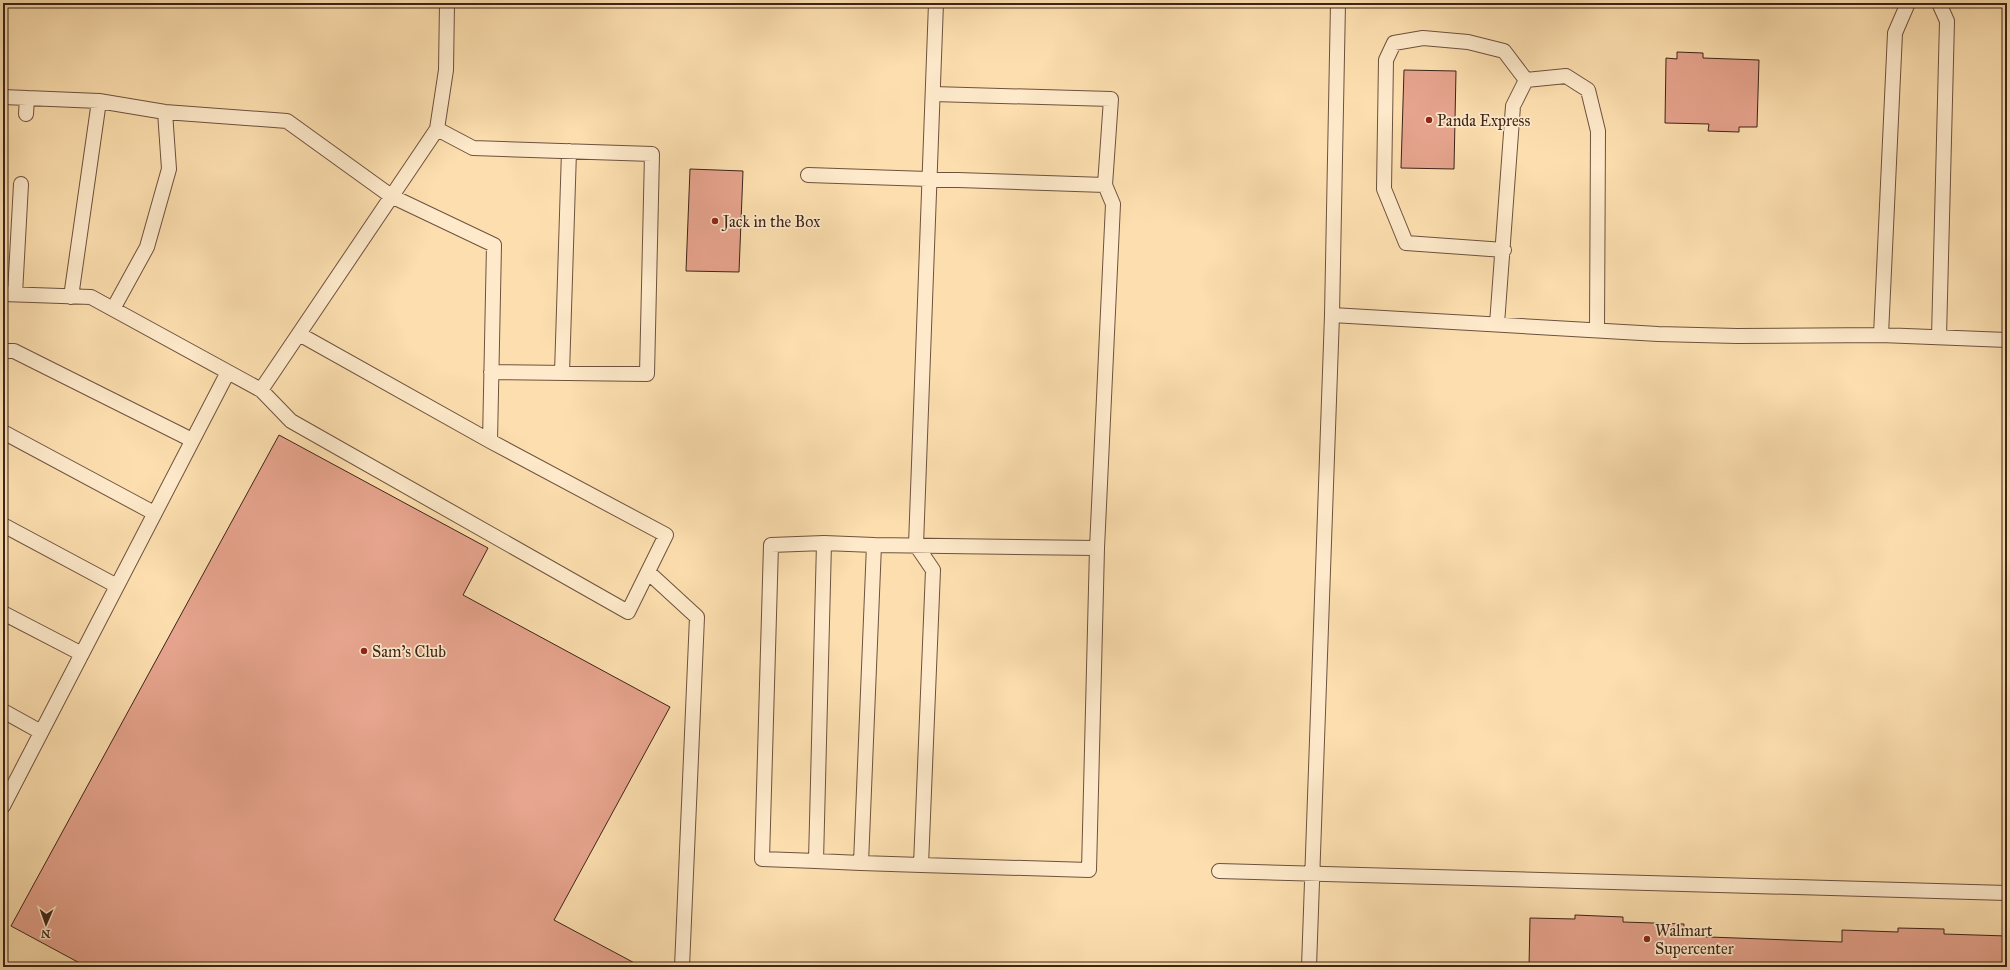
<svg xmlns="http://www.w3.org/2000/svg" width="2010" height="970" viewBox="0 0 2010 970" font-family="'IM FELL Great Primer',serif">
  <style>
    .building { fill: #e7a48e; stroke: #3d2318 }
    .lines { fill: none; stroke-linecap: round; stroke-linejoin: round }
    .service-casing { stroke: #6d523e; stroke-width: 16 }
    .service { stroke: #feeacb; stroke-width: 14 }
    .poi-dot { fill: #8f2418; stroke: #feeacb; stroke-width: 1.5 }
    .labels { text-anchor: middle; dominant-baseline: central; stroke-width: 3.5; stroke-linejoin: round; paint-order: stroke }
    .poi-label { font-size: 16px; fill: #3d2318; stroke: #feeacb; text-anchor: start }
  </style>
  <rect width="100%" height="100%" fill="#fddfaf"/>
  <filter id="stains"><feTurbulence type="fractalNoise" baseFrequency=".005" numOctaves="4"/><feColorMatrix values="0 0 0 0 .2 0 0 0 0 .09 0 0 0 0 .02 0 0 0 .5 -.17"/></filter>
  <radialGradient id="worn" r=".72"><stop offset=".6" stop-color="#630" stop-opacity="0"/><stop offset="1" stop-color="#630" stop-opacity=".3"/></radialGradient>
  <!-- building -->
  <path class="building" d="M1677 52 1703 53V58L1759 60 1757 127H1739V132L1708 131 1709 124 1665 123 1666 58 1677 59Z
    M1404 70 1456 71 1454 169 1401 168Z
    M690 169 743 171 739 272 686 271Z
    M279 435 488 548 463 595 670 707 554 920 642 967H87L11 926Z
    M1575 915 1623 917V922L1684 924 1683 936 1842 942V930L1898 932V928L1944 929V934L2007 936V967H1529L1530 918 1575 919Z"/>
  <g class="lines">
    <defs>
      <path id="service" d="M1939 3 1947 21 1939 337
        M933 94 1111 99 1105 185 1113 204 1097 548
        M3 97 99 101 165 112 287 121 391 196 494 245 490 441
        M26 114 27 98
        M437 129 473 148 652 154 647 374 491 372
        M808 175 1105 185
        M1504 250 1406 243 1384 189 1386 60 1394 43 1423 38 1468 42 1504 51 1526 80
        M3 294 91 297 261 390 437 129 446 70 447 3
        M15 294 21 184
        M71 297 99 101
        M113 309 147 247 169 169 165 112
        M1332 315 1658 334 1737 336 1881 335 2007 340
        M1497 324 1513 106 1526 80 1566 76 1588 90 1598 131 1597 330
        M1881 335 1895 33 1908 3
        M3 351H14L192 440
        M562 373 569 151
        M261 390 291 421 628 612 666 535 490 441 299 334
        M3 432 154 513
        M3 525 117 586
        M648 572 697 617 682 967
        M3 613 82 654
        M3 711 41 732
        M3 806 228 372
        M816 861 762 859 771 545 824 543
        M861 863 816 861 824 543 874 545
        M921 865 861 863 874 545 1097 548 1089 870 921 865 933 570 916 545 936 3
        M1219 871 2007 893
        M1309 967 1332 315 1338 3"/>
    </defs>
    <!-- service casing -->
    <use href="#service" class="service-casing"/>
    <!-- service -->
    <use href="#service" class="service"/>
  </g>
  <!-- markers -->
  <g class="poi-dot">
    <circle cx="1429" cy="120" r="4"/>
    <circle cx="715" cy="221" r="4"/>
    <circle cx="364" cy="651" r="4"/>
    <circle cx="1647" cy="939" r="4"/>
  </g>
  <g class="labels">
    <!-- poi labels -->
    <g class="poi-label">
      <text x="1437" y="120">Panda Express</text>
      <text x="723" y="221">Jack in the Box</text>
      <text x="372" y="651">Sam's Club</text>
      <text x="1655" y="930">Walmart<tspan x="1655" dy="18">Supercenter</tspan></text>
    </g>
  </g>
  <!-- margin -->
  <rect width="2010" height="970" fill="none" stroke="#fddfaf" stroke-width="16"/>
  <rect x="4" y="4" width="2002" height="962" fill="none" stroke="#3d2318" stroke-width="2"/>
  <rect x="8" y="8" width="1994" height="954" fill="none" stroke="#3d2318"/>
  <!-- north arrow -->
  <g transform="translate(46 924) rotate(182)" stroke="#feeacb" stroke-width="3" paint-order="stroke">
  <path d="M0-3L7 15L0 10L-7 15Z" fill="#3d2318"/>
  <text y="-6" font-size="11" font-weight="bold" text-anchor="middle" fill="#3d2318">N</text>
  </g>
  <rect width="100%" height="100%" filter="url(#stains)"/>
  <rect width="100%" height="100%" fill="url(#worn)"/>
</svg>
